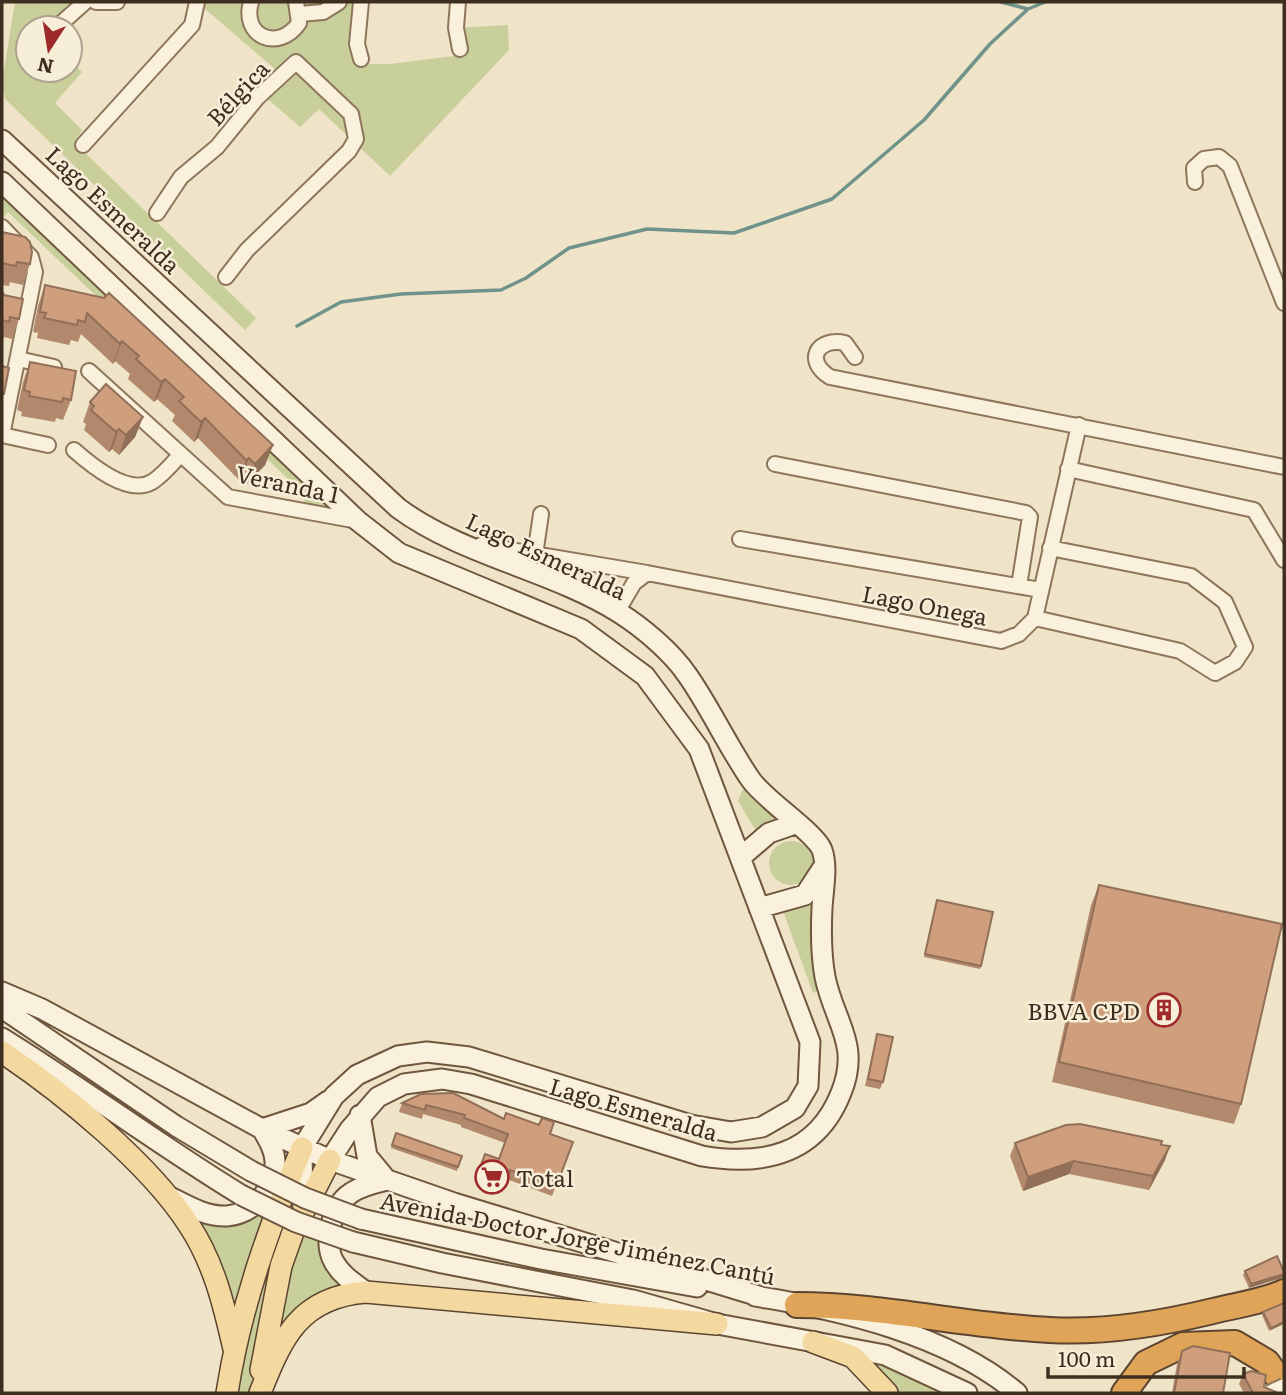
<svg xmlns="http://www.w3.org/2000/svg" width="1286" height="1395" viewBox="0 0 1286 1395" font-family="Literata,serif">
  <style>
    .green { fill: #c9cf9b }
    .lines { fill: none; stroke-linecap: round; stroke-linejoin: round }
    .stream { stroke: #6f938a; stroke-width: 3.5 }
    .street-casing { stroke: #8d765c; stroke-width: 18 }
    .secondary-casing { stroke: #6f573f; stroke-width: 23 }
    .primary-casing { stroke: #5b4430; stroke-width: 24 }
    .highway-casing { stroke: #5b4430; stroke-width: 28 }
    .street { stroke: #faf1dc; stroke-width: 14 }
    .secondary { stroke: #faf1dc; stroke-width: 19 }
    .primary { stroke: #f3d9a0; stroke-width: 21 }
    .highway { stroke: #e0a458; stroke-width: 24 }
    .street-bridge-casing { stroke: #8d765c; stroke-width: 18; stroke-linecap: butt }
    .secondary-bridge-casing { stroke: #6f573f; stroke-width: 23; stroke-linecap: butt }
    .street-bridge { stroke: #faf1dc; stroke-width: 14 }
    .secondary-bridge { stroke: #faf1dc; stroke-width: 19 }
    .wall { fill: #b2896c }
    .shaded-wall { fill: #916f58 }
    .building { fill: #cf9f7d; stroke: #916f58; stroke-width: 2 }
    .labels { text-anchor: middle; dominant-baseline: central; stroke-width: 5; stroke-linejoin: round; paint-order: stroke }
    .street-label { font-size: 23px; fill: #3d2e20; stroke: #f7eed8 }
    .poi-label { font-size: 23px; fill: #3d2e20; stroke: #f7eed8; text-anchor: end }
  </style>
  <rect width="100%" height="100%" fill="#f0e4c8"/>
  <!-- green -->
  <path class="green" d="M15 2H85L56 28H28V70H70V61L82 72 55 103 82 130 74 142 256 318 245 330 5 99 2 82Z
    M197 2H361L363 64H390L454 56 460 49 456 28 508 25 509 50 390 176 319 109 300 127 262 94 282 75Z
    M2 182 358 521 303 512 305 495 8 212 2 219Z
    M745 784 776 818 760 825 756 831 738 801Z
    M769 863a22 22 0 1 1 44 0a22 22 0 1 1-44 0Z
    M811 904 810 940 819 991 813 993 783 911Z
    M249 1210 293 1232 327 1243 366 1292 322 1301 260 1393H227L233 1349 190 1226 205 1214Z
    M885 1355 967 1393H887L853 1357Z"/>
  <g class="lines">
    <!-- stream -->
    <path class="stream" d="M1001 2 1028 9
      M297 326 341 302 401 294 501 290 526 278 569 248 647 229 734 233 832 199 924 120 990 44 1028 9 1045 2"/>
    <defs>
      <path id="street" d="M96 2H117
        M251 2C241 36 278 53 299 23L296 2
        M361 2 357 44 361 59
        M458 2 456 28 460 49
        M300 14 323 12 339 2
        M56 28 85 2
        M83 145 192 25 197 2
        M1195 182 1194 168 1204 159 1219 157 1230 166 1284 303
        M157 213 181 177 217 147 257 98 296 62 351 114 356 139 349 151 247 250 226 277
        M2 227 31 257 35 272 2 435
        M855 357 845 343C817 337 804 361 830 377L1284 467
        M18 359 54 367
        M89 371 228 497 358 521
        M2 435 48 445
        M74 450C91 465 128 496 152 482 163 475 172 464 180 455
        M775 464 1026 513 1030 517 1019 586
        M1068 469 1254 510 1284 560
        M740 539 1041 590
        M481 545 647 573 1001 641 1019 634 1035 618 1079 425
        M535 555 541 514
        M617 612 634 583 647 573
        M1035 618 1180 651 1215 673 1235 662 1245 647 1225 602 1191 576 1050 548"/>
      <path id="secondary" d="M2 140 398 508C463 556 551 570 618 612 642 627 672 652 688 676 711 709 728 747 751 780 766 801 816 833 822 850 828 867 823 890 822 908 821 929 821 955 825 977 834 1022 861 1044 841 1093 816 1156 762 1166 702 1156L471 1084 442 1079 404 1084 378 1097 350 1129 330 1160
        M2 182 358 521 399 553 581 629 645 676 699 749 810 1042 808 1086 795 1108 762 1127 731 1132 691 1125 469 1057 427 1052 398 1056 357 1075 334 1096 302 1148 303 1211
        M741 857 769 833 795 824
        M759 908 805 895 822 869
        M2 992 42 1009 262 1129 330 1160 454 1203 765 1298
        M2 1008 176 1126 251 1171
        M2 1038C83 1088 159 1145 241 1195
        M360 1115 367 1156 386 1179
        M262 1129 311 1113 328 1101
        M170 1197C188 1206 206 1217 227 1216 253 1214 273 1191 275 1165 276 1152 268 1139 262 1129
        M361 1219 541 1259 697 1287
        M353 1242 442 1263 633 1300 717 1324 885 1355 967 1393
        M366 1292C354 1283 341 1275 334 1262 323 1243 331 1206 351 1193 361 1186 375 1183 387 1180
        M755 1296C841 1310 949 1335 1017 1393"/>
      <path id="primary" d="M2 1052C63 1093 149 1163 189 1225 214 1263 224 1305 234 1349
        M813 1342 853 1357 887 1393
        M261 1370 281 1266 293 1232 330 1160
        M227 1393C240 1308 269 1227 302 1148
        M260 1393C282 1337 300 1297 366 1292L717 1324"/>
      <path id="highway" d="M797 1305C882 1305 965 1326 1050 1330 1104 1333 1160 1324 1213 1311 1236 1305 1263 1302 1284 1292
        M1124 1393 1146 1363 1183 1345 1235 1343 1267 1362 1284 1386"/>
    </defs>
    <!-- street casing -->
    <use href="#street" class="street-casing"/>
    <!-- secondary casing -->
    <use href="#secondary" class="secondary-casing"/>
    <!-- primary casing -->
    <use href="#primary" class="primary-casing"/>
    <!-- highway casing -->
    <use href="#highway" class="highway-casing"/>
    <!-- street -->
    <use href="#street" class="street"/>
    <!-- secondary -->
    <use href="#secondary" class="secondary"/>
    <!-- primary -->
    <use href="#primary" class="primary"/>
    <!-- highway -->
    <use href="#highway" class="highway"/>
    <defs>
      <path id="street-bridge" d="M1269 1393 1284 1386"/>
      <path id="secondary-bridge" d="M251 1171 305 1198 361 1219
        M241 1195 296 1222 353 1242"/>
    </defs>
    <!-- street-bridge casing -->
    <use href="#street-bridge" class="street-bridge-casing"/>
    <!-- secondary-bridge casing -->
    <use href="#secondary-bridge" class="secondary-bridge-casing"/>
    <!-- street-bridge -->
    <use href="#street-bridge" class="street-bridge"/>
    <!-- secondary-bridge -->
    <use href="#secondary-bridge" class="secondary-bridge"/>
  </g>
  <!-- wall -->
  <path class="wall" d="M2 232 30 264 23 285 10 282 9 286 2 285Z
    M45 285 104 298 273 445 265 465 247 484 241 478 239 480 198 438 194 442 172 421 175 415 157 399 154 402 128 379 130 374 115 361 113 364 81 334 78 342 71 340 69 345 37 338 38 333 33 332 38 306Z
    M2 291 19 319 12 339 4 337 2 342Z
    M30 362 71 400 63 420 56 418 55 422 21 416 22 412 17 410 23 382Z
    M90 402 143 417 135 437 119 455 112 449 109 452 84 430 86 424 83 422Z
    M1099 885 1241 1104 1234 1124 1052 1082 1091 905Z
    M936 903 981 966 980 969 924 957Z
    M877 1034 883 1082 880 1089 865 1086Z
    M421 1094 504 1119 573 1142 552 1196 507 1179 502 1192 475 1182 485 1154 499 1159 505 1143 461 1127V1125L423 1114 422 1119 399 1112 402 1103Z
    M396 1133 458 1167 457 1171 391 1148Z
    M1015 1143 1161 1145 1165 1160 1149 1190 1069 1174 1023 1191 1010 1156Z
    M1245 1271 1284 1277 1249 1288 1243 1275Z
    M1284 1303 1269 1331 1262 1315 1263 1312Z
    M1182 1351 1223 1393H1172L1177 1364Z
    M1243 1374 1264 1387 1276 1393H1244L1239 1384Z"/>
  <!-- shaded-wall -->
  <path class="shaded-wall" d="M122 341 115 361 113 364 120 344Z
    M165 379 157 399 154 402 161 382Z
    M143 417 135 437 119 455 126 435Z
    M205 418 198 438 194 442 201 422Z
    M119 429 112 449 109 452 116 432Z
    M273 445 265 465 247 484 255 464Z
    M249 458 241 478 239 480 246 460Z
    M1170 1146 1165 1160 1149 1190 1153 1176Z
    M1074 1161 1069 1174 1023 1191 1028 1177Z
    M1284 1274V1277L1249 1288 1251 1284Z
    M1284 1322V1324L1269 1331 1271 1328Z"/>
  <!-- building -->
  <path class="building" d="M2 232 25 237 30 242 32 252 30 264 17 262 16 266 2 263Z
    M45 285 104 298 109 293 273 445 255 464 249 458 246 460 205 418 201 422 179 401 184 397 165 379 161 382 136 359 139 356 122 341 120 344 87 313 85 322 78 320 77 325 44 318 46 313 40 312Z
    M2 291 4 295 23 299 19 319 10 317 9 322 2 320Z
    M30 362 76 371 71 400 63 398 62 402 29 396 30 392 24 390Z
    M2 366 9 368 4 394H2Z
    M106 384 143 417 126 435 119 429 116 432 91 410 94 406 90 402Z
    M1099 885 1282 924 1241 1104 1059 1062Z
    M937 900 993 912 981 966 925 954Z
    M877 1034 893 1037 883 1082 868 1079Z
    M453 1093 504 1119 506 1113 539 1125 542 1118 554 1122 550 1134 573 1142 556 1187 510 1170 506 1182 478 1173 485 1154 499 1159 508 1134 464 1118 465 1115 426 1105 425 1110 402 1103 421 1094Z
    M1080 1124 1162 1141 1161 1145 1170 1146 1153 1176 1074 1161 1028 1177 1015 1143 1066 1125Z
    M396 1133 462 1156 458 1167 392 1145Z
    M1277 1256 1284 1272V1274L1251 1284 1245 1271Z
    M1284 1303V1322L1271 1328 1263 1312Z
    M1193 1346 1230 1353 1223 1393H1174L1182 1351Z
    M1251 1371 1266 1375 1264 1387 1276 1392V1393H1253L1243 1374Z"/>
  <!-- icons -->
  <defs>
    <symbol id="building-ring" viewBox="-11 -11 22 22"><circle r="9.5" fill="#f7eed8" stroke="#9e2a2b" stroke-width="1.5"/><path d="M-4-6H4V6H1V3H-1V6H-4ZM-2.5-4.3h1.7v1.8h-1.7ZM.8-4.3h1.7v1.8H.8ZM-2.5-1h1.7V.8h-1.7ZM.8-1h1.7V.8H.8Z" fill="#9e2a2b"/></symbol>
    <symbol id="supermarket-ring" viewBox="-11 -11 22 22"><circle r="9.5" fill="#f7eed8" stroke="#9e2a2b" stroke-width="1.5"/><path d="M-6-5.5h2.5l.6 2H6L4.5 2H-2.5L-4.4-4H-6ZM-1.5 3.2a1.3 1.3 0 1 0 .1 0ZM3 3.2a1.3 1.3 0 1 0 .1 0Z" fill="#9e2a2b"/></symbol>
  </defs>
  <g fill-rule="evenodd">
    <use href="#building-ring" x="1145" y="991" width="38" height="38"/>
    <use href="#supermarket-ring" x="473" y="1158" width="38" height="38"/>
  </g>
  <g class="labels">
    <!-- street labels -->
    <g class="street-label">
      <text transform="translate(237 92) rotate(-47)">Bélgica</text>
      <text transform="translate(114 209) rotate(43)">Lago Esmeralda</text>
      <text transform="translate(288 483) rotate(12)">Veranda 1</text>
      <text transform="translate(547 555) rotate(25)">Lago Esmeralda</text>
      <text transform="translate(925 604) rotate(11)">Lago Onega</text>
      <text transform="translate(634 1108) rotate(16)">Lago Esmeralda</text>
      <text transform="translate(578 1237) rotate(11)">Avenida Doctor Jorge Jiménez Cantú</text>
    </g>
    <!-- poi labels -->
    <g class="poi-label">
      <text x="1140" y="1010">BBVA CPD</text>
      <text x="516" y="1177" text-anchor="start">Total</text>
    </g>
  </g>
  <!-- border -->
  <rect width="1286" height="1395" fill="none" stroke="#3d2e20" stroke-width="7"/>
  <!-- north arrow -->
  <g transform="translate(49 49) rotate(192)"><circle r="33" fill="#f7eed8" stroke="#ada18e" stroke-width="2"/>
  <path d="M0-5L12 26L0 18L-12 26Z" fill="#9e2a2b"/>
  <text y="-10" font-size="19" font-weight="bold" text-anchor="middle" fill="#3d2e20">N</text>
  </g>
  <!-- scale -->
  <path d="M1048 1367v10h196v-10" fill="none" stroke="#3d2e20" stroke-width="3.5"/>
  <text x="1058" y="1367" font-size="21" fill="#3d2e20" stroke="#f7eed8" stroke-width="5" paint-order="stroke">100 m</text>
</svg>
